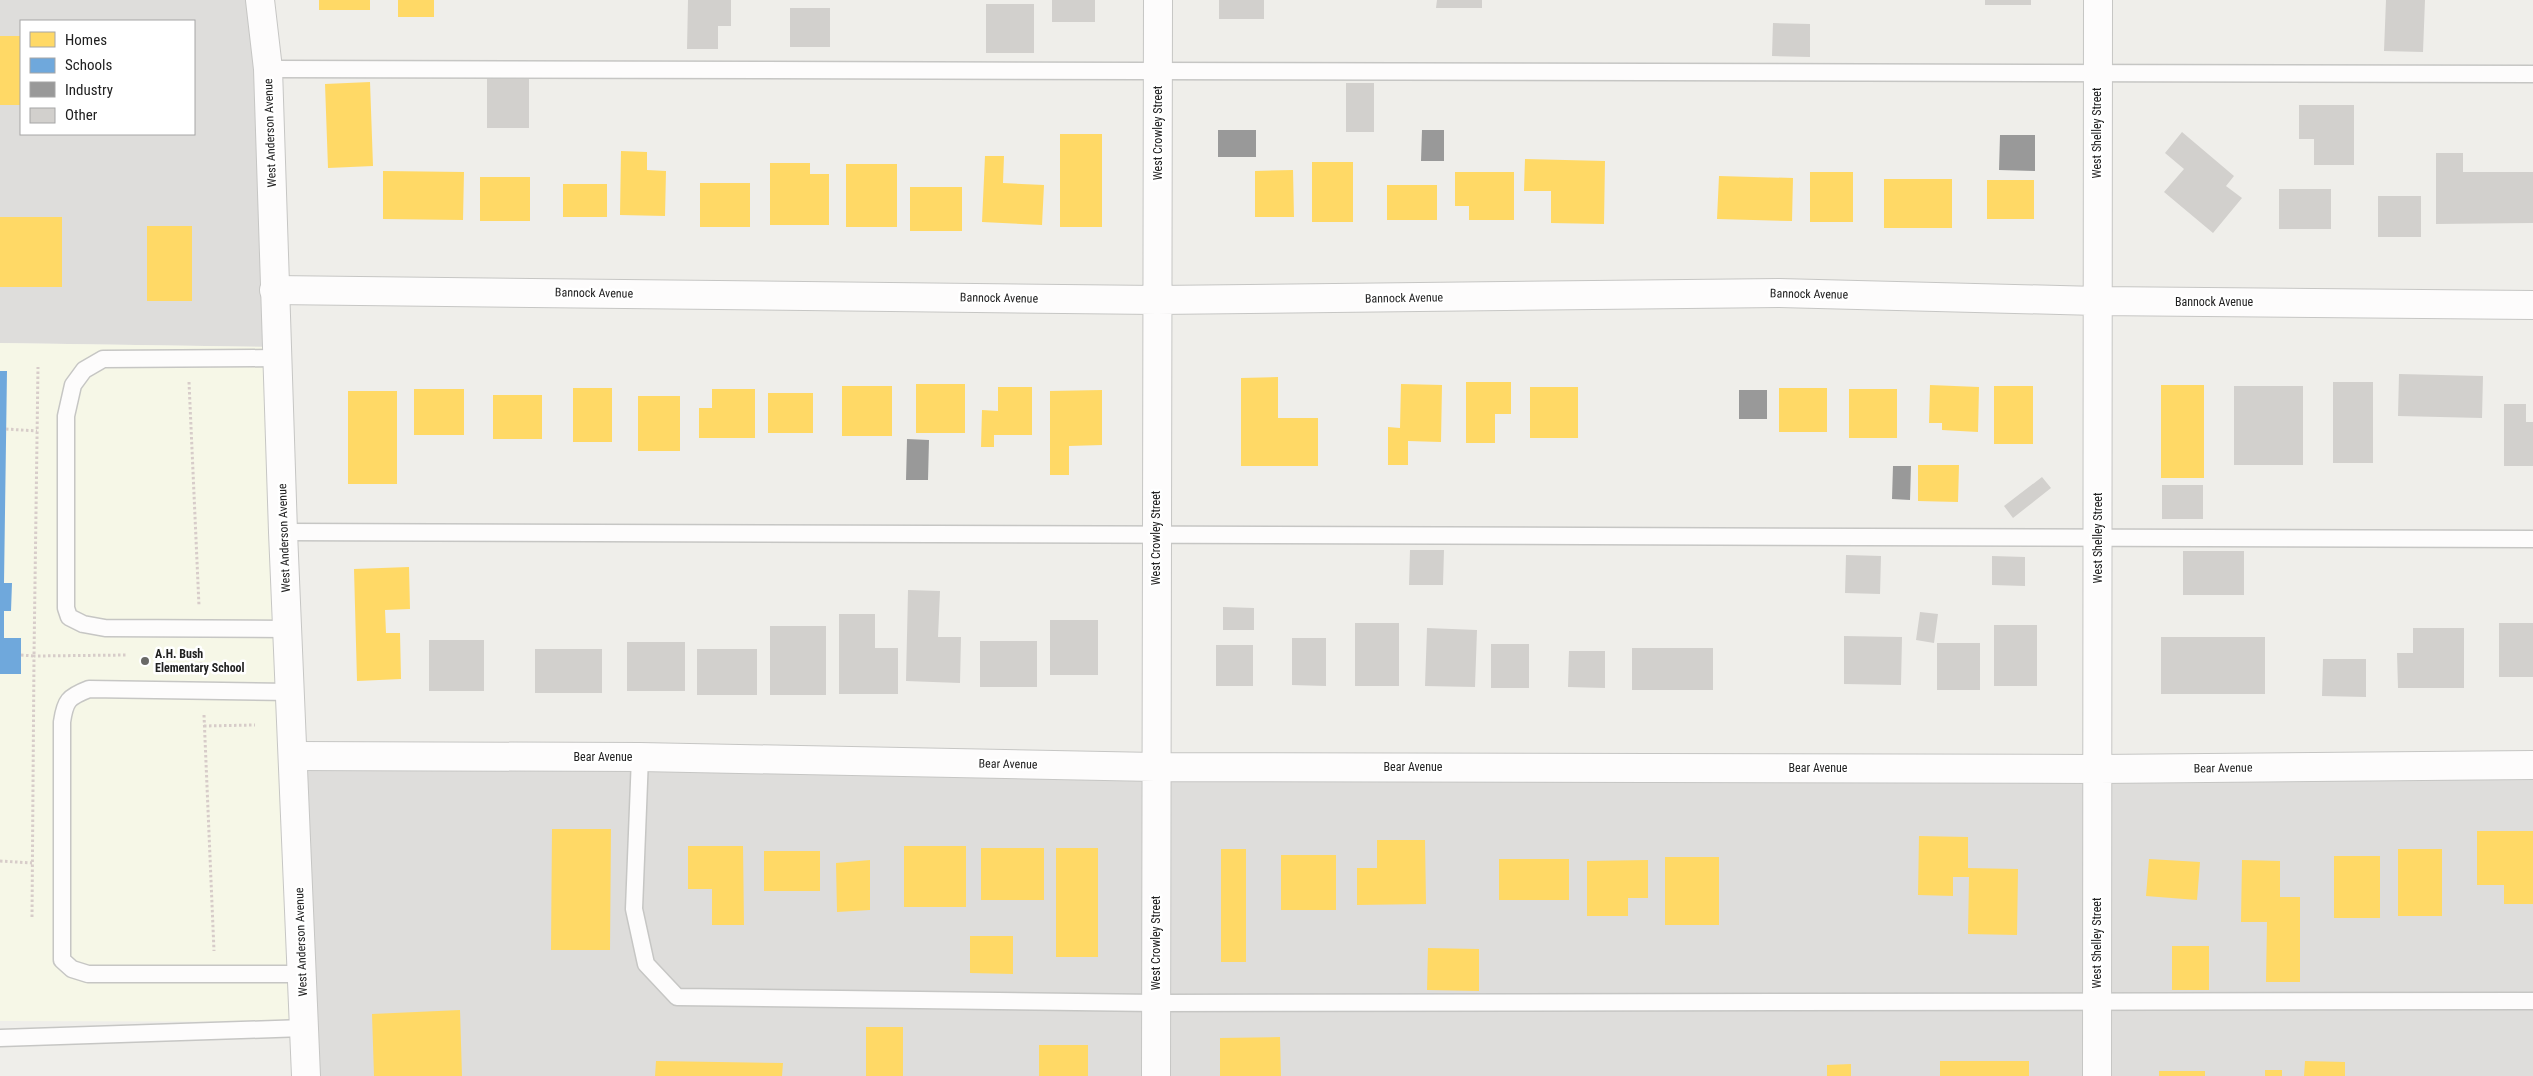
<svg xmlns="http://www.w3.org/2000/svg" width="2533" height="1076" viewBox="0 0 2533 1076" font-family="'Roboto Condensed',sans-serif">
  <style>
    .residential { fill: #dedddb; fill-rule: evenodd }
    .education { fill: #f6f7e7 }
    .homes { fill: #ffd966 }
    .schools { fill: #6fa8dc }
    .industry { fill: #999 }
    .building { fill: #d2d0cd }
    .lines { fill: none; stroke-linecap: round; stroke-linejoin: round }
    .service-casing { stroke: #c6c6c4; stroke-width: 19 }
    .minor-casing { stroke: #c6c6c4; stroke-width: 30 }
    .tertiary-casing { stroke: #c6c6c4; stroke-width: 30 }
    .path { stroke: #d7ccc9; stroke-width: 3; stroke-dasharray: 2.5 2.5; stroke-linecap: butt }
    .service { stroke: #fdfcfc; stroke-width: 16 }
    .minor { stroke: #fdfcfc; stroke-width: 28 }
    .tertiary { stroke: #fdfcfc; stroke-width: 28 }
    .poi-dot { fill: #696967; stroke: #fff; stroke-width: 2 }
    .labels { text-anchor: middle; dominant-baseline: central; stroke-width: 5; stroke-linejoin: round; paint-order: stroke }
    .street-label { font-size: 12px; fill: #212121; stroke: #fff }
    .poi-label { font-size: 12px; font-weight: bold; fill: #212121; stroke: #fff; text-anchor: start }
  </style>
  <rect width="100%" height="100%" fill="#efeeea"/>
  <!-- residential -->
  <path class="residential" d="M0 0H260L277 347 0 343ZM21 21H194V134H21Z
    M293 756 2533 765V1076H306Z"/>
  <!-- education -->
  <path class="education" d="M0 343 277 347 304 1022 0 1021Z"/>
  <!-- homes -->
  <path class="homes" d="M319 0H370V10H319Z
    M398 0H434V17H398Z
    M0 36H21V105H0Z
    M370 82 373 166 328 168 325 84Z
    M1060 134H1102V227H1060Z
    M621 151 647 152V170L666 171 665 216 620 215Z
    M985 156H1004L1003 183 1044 185 1042 225 982 222Z
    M1525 159 1605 161 1604 224 1551 223V191H1524Z
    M1312 162H1353V222H1312Z
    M770 163H810V174H829V225H770Z
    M846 164H897V227H846Z
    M1293 170 1294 217H1255V171Z
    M383 171 464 172 463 220 383 219Z
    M1455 172H1514V220H1469V206H1455Z
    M1810 172H1853V222H1810Z
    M1719 176 1793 178 1792 221 1717 219Z
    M480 177H530V221H480Z
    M1884 179H1952V228H1884Z
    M1987 180H2034V219H1987Z
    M700 183H750V227H700Z
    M563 184H607V217H563Z
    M1387 185H1437V220H1387Z
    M910 187H962V231H910Z
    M0 217H62V287H0Z
    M147 226H192V301H147Z
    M1278 377V418H1318V466H1241V378Z
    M1466 382H1511V414H1495V443H1466Z
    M916 384H965V433H916Z
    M1401 384 1442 385 1441 442 1408 441V465H1388V427L1400 428Z
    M1930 385 1979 387 1978 432 1942 430V423H1929Z
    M2161 385H2204V478H2161Z
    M842 386H892V436H842Z
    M1994 386H2033V444H1994Z
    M998 387H1032V435H994V447H981L982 410 998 411Z
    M1530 387H1578V438H1530Z
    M573 388H612V442H573Z
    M1779 388H1827V432H1779Z
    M414 389H464V435H414Z
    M712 389H755V438H699V408H712Z
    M1849 389H1897V438H1849Z
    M1102 390V445L1069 446V475H1050V391Z
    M348 391H397V484H348Z
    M768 393H813V433H768Z
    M493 395H542V439H493Z
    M638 396H680V451H638Z
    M1918 465H1959L1958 502 1918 501Z
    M409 567 410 609 385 610 386 633H400L401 679 357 681 354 569Z
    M552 829H611L610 950H551Z
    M2477 831H2533V904H2504V885H2477Z
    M1919 836 1968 837V868L2018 869 2017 935 1968 934 1969 877H1953V896L1918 895Z
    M1377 840H1425L1426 904 1357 905V868H1377Z
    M688 846H743L744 925H712V889H688Z
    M904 846H966V907H904Z
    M981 848H1044V900H981Z
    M1056 848H1098V957H1056Z
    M1221 849H1246V962H1221Z
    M2398 849H2442V916H2398Z
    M764 851H820V891H764Z
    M1281 855H1336V910H1281Z
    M2334 856H2380V918H2334Z
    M1665 857H1719V925H1665Z
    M1499 859H1569V900H1499Z
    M2149 859 2200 862 2197 900 2146 896Z
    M870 860V910L837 912 836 863Z
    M1648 860V898H1628V916H1587V861Z
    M2242 860 2280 861V897H2300V982H2266L2267 922H2241Z
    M970 936H1013V974L970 973Z
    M2172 946H2209V990H2172Z
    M1428 948 1479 949V991L1427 990Z
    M460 1010 462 1076H374L372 1014Z
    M866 1027H903V1076H866Z
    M1280 1037 1281 1076H1220V1038Z
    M1039 1045H1088V1076H1039Z
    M656 1061 783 1063 782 1076H655Z
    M1940 1061H2029V1076H1940Z
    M2305 1061 2345 1062V1076H2304Z
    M1851 1064V1076H1827V1065Z
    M2265 1070H2282V1076H2265Z
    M2159 1071H2205V1076H2159Z"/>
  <!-- schools -->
  <path class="schools" d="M0 371H7L4 583H12L11 611H4V638H21V674H0Z"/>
  <!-- industry -->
  <path class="industry" d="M1218 130H1256V157H1218Z
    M1422 130H1444V161H1421Z
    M2000 135H2035V171L1999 170Z
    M1739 390H1767V419H1739Z
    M907 439 929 440 928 480H906Z
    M1893 466H1911L1910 500 1892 499Z"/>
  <!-- building -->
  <path class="building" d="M688 0H731V26H718V49H687Z
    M1052 0H1095V22H1052Z
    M1219 0H1264V19H1219Z
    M1437 0H1482V8H1436Z
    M1985 0H2031V5H1985Z
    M2386 0H2425L2423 52 2384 51Z
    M986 4H1034V53H986Z
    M790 8H830V47H790Z
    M1773 23 1810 24V57L1772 56Z
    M487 77H529V128H487Z
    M1346 83H1374V132H1346Z
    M2299 105H2354V165H2314V139H2299Z
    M2182 132 2234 176 2226 186 2242 198 2213 233 2164 192 2184 169 2165 153Z
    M2436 153H2463V172H2533V223L2436 224Z
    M2279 189H2331V229H2279Z
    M2378 196H2421V237H2378Z
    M2399 374 2483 376 2482 418 2398 416Z
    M2333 382H2373V463H2333Z
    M2234 386H2303V465H2234Z
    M2504 404H2526V422H2533V466H2504Z
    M2042 477 2051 488 2013 518 2004 506Z
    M2162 485H2203V519H2162Z
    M1410 550H1444L1443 585H1409Z
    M2183 551H2244V595H2183Z
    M1846 555 1881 556 1880 594 1845 593Z
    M1992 556 2025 557V586L1992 585Z
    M908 590 940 591 938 637H961L960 683 906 681Z
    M1223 607 1254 608V630H1223Z
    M1920 612 1938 614 1934 643 1916 640Z
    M839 614H875V648H898V694H839Z
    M1050 620H1098V675H1050Z
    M1355 623H1399V686H1355Z
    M2499 623H2533V677H2499Z
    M1994 625H2037V686H1994Z
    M770 626H826V695H770Z
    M1427 628 1477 630 1475 687 1425 686Z
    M2413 628H2464V688H2398L2397 653H2413Z
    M1844 636 1902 637 1901 685 1844 684Z
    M2161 637H2265V694H2161Z
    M1292 638H1326V686L1292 685Z
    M429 640H484V691H429Z
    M980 641H1037V687H980Z
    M627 642H685V691H627Z
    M1937 643H1980V690H1937Z
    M1491 644H1529V688H1491Z
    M1216 645H1253V686H1216Z
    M1632 648H1713V690H1632Z
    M535 649H602V693H535Z
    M697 649H757V695H697Z
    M1569 651H1605V688L1568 687Z
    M2323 659H2366V697L2322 696Z"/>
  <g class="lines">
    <defs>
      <path id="service" d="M268 69 2533 74
        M277 358 103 359 84 370 73 385 66 416V608L69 617 83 624 105 628 287 629
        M283 532 2533 539
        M291 692 89 689C68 697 65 701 62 722V960L72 969 88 974H302
        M640 757 634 909 646 964 677 997 1156 1003 2533 1001
        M0 1038 304 1028"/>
      <path id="minor" d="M274 290 1157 300 1779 293 2097 301 2533 305
        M293 756 640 757 1155 767 2099 769 2533 765
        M1156 1076 1158 0
        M2097 1076 2098 0"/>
      <path id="tertiary" d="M260 0 268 69 283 532 306 1076"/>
    </defs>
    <!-- service casing -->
    <use href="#service" class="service-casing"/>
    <!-- minor casing -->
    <use href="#minor" class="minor-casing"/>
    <!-- tertiary casing -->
    <use href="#tertiary" class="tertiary-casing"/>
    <!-- path -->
    <path class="path" d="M189 382 199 606
      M6 429 37 431
      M201 652V666
      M21 655 34 656 38 367
      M204 715 214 951
      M204 726 255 725
      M0 861 32 863
      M32 917 34 656 128 655"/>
    <!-- service -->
    <use href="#service" class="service"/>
    <!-- minor -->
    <use href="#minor" class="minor"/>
    <!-- tertiary -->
    <use href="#tertiary" class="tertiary"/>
  </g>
  <!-- markers -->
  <circle class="poi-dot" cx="145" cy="661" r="5"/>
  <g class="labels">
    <!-- street labels -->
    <g class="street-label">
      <text transform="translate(270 133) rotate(-92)">West Anderson Avenue</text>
      <text transform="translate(1158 133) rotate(-90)">West Crowley Street</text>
      <text transform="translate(2097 133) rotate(-90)">West Shelley Street</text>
      <text transform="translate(594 293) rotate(1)">Bannock Avenue</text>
      <text transform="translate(1809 294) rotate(1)">Bannock Avenue</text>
      <text transform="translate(999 298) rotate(1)">Bannock Avenue</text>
      <text transform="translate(1404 298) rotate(-1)">Bannock Avenue</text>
      <text x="2214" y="302">Bannock Avenue</text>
      <text transform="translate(284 538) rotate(-92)">West Anderson Avenue</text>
      <text transform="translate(1156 538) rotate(-90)">West Crowley Street</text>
      <text transform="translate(2098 538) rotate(-90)">West Shelley Street</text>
      <text x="603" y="757">Bear Avenue</text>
      <text transform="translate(1008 764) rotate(1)">Bear Avenue</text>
      <text x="1413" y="767">Bear Avenue</text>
      <text x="1818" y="768">Bear Avenue</text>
      <text transform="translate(2223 768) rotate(-1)">Bear Avenue</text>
      <text transform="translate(301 942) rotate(-92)">West Anderson Avenue</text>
      <text transform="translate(1156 943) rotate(-90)">West Crowley Street</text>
      <text transform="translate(2097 943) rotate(-90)">West Shelley Street</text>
    </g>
    <!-- poi labels -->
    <g class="poi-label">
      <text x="155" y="654">A.H. Bush<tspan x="155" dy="14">Elementary School</tspan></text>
    </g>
  </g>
  <!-- legend -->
  <rect x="20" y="20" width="175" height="115" fill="#ffffff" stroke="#a6a6a6"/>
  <rect x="30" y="32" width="25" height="15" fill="#ffd966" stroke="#a6a6a6"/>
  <text x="65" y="45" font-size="15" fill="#212121">Homes</text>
  <rect x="30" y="58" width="25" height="15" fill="#6fa8dc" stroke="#a6a6a6"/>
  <text x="65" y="70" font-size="15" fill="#212121">Schools</text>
  <rect x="30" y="82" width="25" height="15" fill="#999999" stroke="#a6a6a6"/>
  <text x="65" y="95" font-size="15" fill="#212121">Industry</text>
  <rect x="30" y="108" width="25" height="15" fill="#d2d0cd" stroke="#a6a6a6"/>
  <text x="65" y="120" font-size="15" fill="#212121">Other</text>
</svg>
